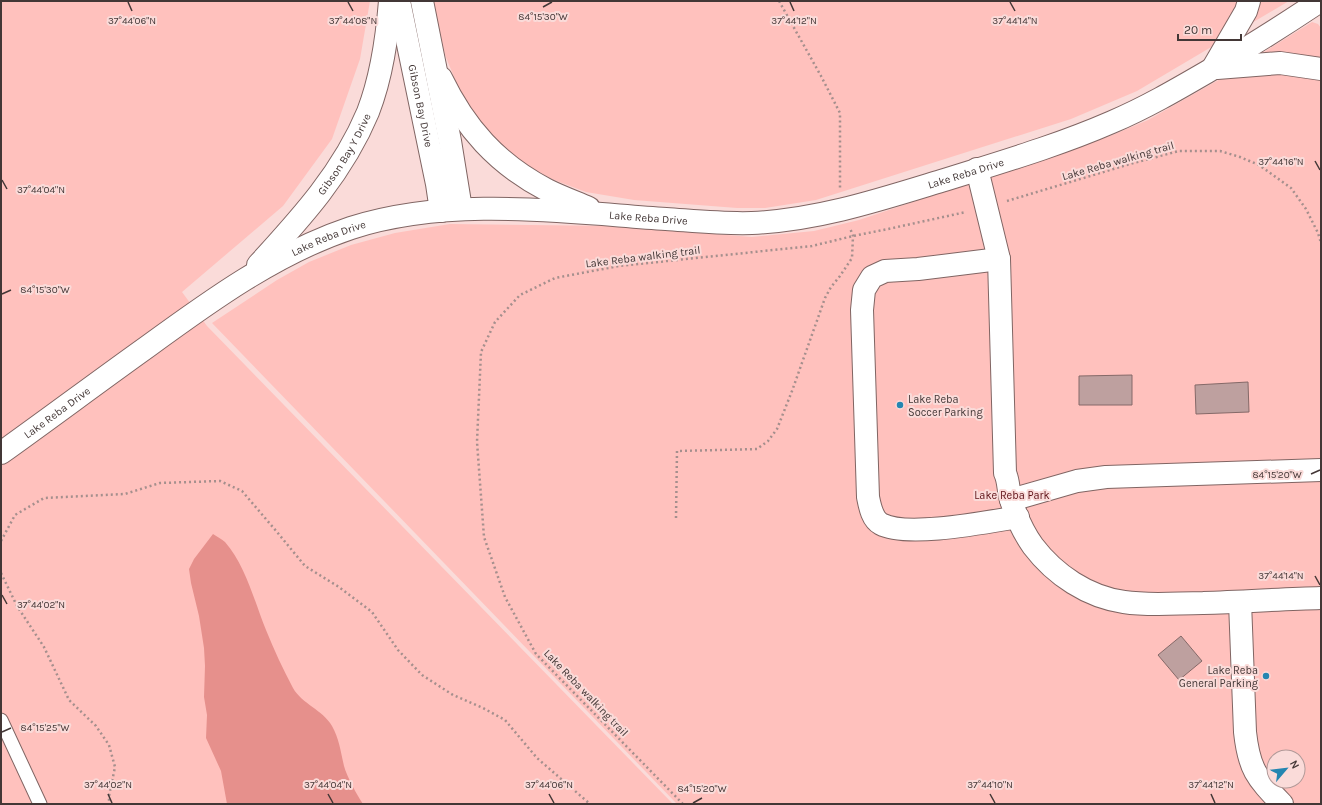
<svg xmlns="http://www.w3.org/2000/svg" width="1322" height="805" viewBox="0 0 1322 805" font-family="Karla,sans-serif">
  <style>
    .green { fill: #ffc1bd; fill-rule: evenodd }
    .water { fill: #e6908c }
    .building { fill: #bea09f; stroke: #856968 }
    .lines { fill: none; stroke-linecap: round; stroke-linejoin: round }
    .lane-casing { stroke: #806563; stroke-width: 15 }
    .street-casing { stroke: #806563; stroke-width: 24 }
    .secondary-casing { stroke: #806563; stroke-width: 24 }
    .path { stroke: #a58f8d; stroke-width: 2.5; stroke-dasharray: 2 3; stroke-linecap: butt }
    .lane { stroke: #fff; stroke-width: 13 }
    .street { stroke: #fff; stroke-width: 22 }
    .secondary { stroke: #fff; stroke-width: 22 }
    .ticks { fill: none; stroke: #433736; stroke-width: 1.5 }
    .poi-dot { fill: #2486b1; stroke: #fadbd9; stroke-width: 1.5 }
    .labels { text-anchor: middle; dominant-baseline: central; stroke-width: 4; stroke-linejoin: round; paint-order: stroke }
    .street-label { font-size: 11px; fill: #433736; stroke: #fadbd9 }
    .poi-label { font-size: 11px; fill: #433736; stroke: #fadbd9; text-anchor: start }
    .park-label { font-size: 11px; fill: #5d1016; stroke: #fadbd9 }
    .ticks-label { font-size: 10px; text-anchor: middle; fill: #433736; stroke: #fadbd9; stroke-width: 4; stroke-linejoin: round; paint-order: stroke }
  </style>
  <rect width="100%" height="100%" fill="#fadbd9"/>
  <!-- green -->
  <path class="green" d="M1 1H370L360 59 332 139 283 206 182 292 207 326 673 804H1Z
    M433 1H1289L1137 91 1071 119 816 200 765 208H737L634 200 586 192 554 180 526 165 505 148 478 120 464 101 445 55Z
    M1312 22 1318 24 1321 28V804H677L212 323 277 280 309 262 351 245 395 233 450 224 613 226 752 237 814 231 859 220 1110 136 1148 120 1222 78ZM1274 757H1298V781H1274Z"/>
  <!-- water -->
  <path class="water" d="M213 534C217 537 222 539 225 542 245 564 255 603 266 630 274 650 283 669 293 688 302 704 323 710 332 726 339 738 341 753 344 766 347 777 357 795 363 804H227L221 771 206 738 207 715 204 697 205 666 204 648 199 616 191 583 189 569 194 559Z"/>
  <!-- building -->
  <path class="building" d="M1132 375V405H1079V376Z
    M1248 382 1249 412 1196 414 1195 385Z
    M1181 636 1202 661 1179 680 1158 655Z"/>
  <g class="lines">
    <defs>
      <path id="lane" d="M1 720 40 804"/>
      <g id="street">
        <path d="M1214 66 1246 11 1249 1"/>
        <path d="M1217 68 1280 63 1321 69"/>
        <path d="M441 78C465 128 497 164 547 190 561 197 575 202 589 208"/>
        <path d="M977 169 999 259 1005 473C1009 481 1008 491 1011 500 1016 516 1023 532 1033 546 1055 575 1088 597 1124 602 1150 606 1177 603 1203 603 1242 602 1282 599 1321 598"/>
        <path d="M999 259 918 269 885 271 872 277 864 290 862 310 868 497C870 507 872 519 881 524 907 538 987 522 1018 517"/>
        <path id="s1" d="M258 265C302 217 343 172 368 112 382 76 387 38 390 1"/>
        <path id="s2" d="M1 453C50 418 98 382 147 347 210 301 276 253 351 228 451 196 563 212 666 219 695 221 723 224 752 223 818 220 879 200 941 181 998 163 1057 146 1112 122 1145 108 1176 90 1207 72 1244 50 1281 27 1317 3"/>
        <path d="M1011 500 1077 481 1106 477 1321 470"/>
        <path d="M1240 602 1245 732C1249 769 1256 777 1282 804"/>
      </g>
      <g id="secondary">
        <path id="s3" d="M399 1 437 184 441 211"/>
        <path d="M422 1 450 141 461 209"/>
      </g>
    </defs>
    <!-- lane casing -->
    <use href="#lane" class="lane-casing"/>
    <!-- street casing -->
    <use href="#street" class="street-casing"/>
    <!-- secondary casing -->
    <use href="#secondary" class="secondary-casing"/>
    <!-- path -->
    <path class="path" d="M779 1 821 76 840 113V189
      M1007 201 1130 164 1179 151H1220L1240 157 1259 165 1291 188 1306 209 1318 233 1321 243
      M676 518 677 451 757 449 768 441 777 429 792 391 825 298 831 287 840 276 852 258 853 236 850 228
      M1 541 15 515 44 498 125 494 160 483 220 481 242 491 277 532 305 566 339 587 372 612 398 650 422 675 453 695 483 708 505 720 537 758 590 804
      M1 573 17 606 44 647 69 700 96 726 109 745 115 767 109 796V804
      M683 804 536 654 505 597 484 537 477 442 481 352 495 322 520 295 555 278 619 266 812 246 853 236 888 229 966 212"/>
    <!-- lane -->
    <use href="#lane" class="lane"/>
    <!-- street -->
    <use href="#street" class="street"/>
    <!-- secondary -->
    <use href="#secondary" class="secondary"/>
  </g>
  <!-- ticks -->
  <path class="ticks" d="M128 2 132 11M348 2 353 11M790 2 794 11M1010 2 1015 11M543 7 552 2M1315 161 1320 170M2 180 7 189M2 294 11 290M1311 474 1320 470M1315 576 1320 585M2 595 7 604M2 732 11 728M108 794 112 803M328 794 333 803M549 794 554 803M990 794 995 803M1211 794 1215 803M693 803 702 798"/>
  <!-- markers -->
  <g class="poi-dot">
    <circle cx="900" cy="405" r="4"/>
    <circle cx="1266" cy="676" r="4"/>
  </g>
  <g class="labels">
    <!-- street labels -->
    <g class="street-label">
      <text stroke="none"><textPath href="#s3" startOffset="107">Gibson Bay Drive</textPath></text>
      <text stroke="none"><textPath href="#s1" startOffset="141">Gibson Bay Y Drive</textPath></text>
      <text transform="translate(1118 161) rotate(-16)">Lake Reba walking trail</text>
      <text stroke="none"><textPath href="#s2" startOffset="1041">Lake Reba Drive</textPath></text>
      <text stroke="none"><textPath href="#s2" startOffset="717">Lake Reba Drive</textPath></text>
      <text stroke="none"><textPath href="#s2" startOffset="393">Lake Reba Drive</textPath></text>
      <text transform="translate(643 257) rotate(-7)">Lake Reba walking trail</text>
      <text stroke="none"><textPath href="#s2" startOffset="69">Lake Reba Drive</textPath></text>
      <text transform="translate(586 693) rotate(46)">Lake Reba walking trail</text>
    </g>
    <!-- poi labels -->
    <g class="poi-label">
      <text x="908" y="399">Lake Reba<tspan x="908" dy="13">Soccer Parking</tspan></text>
      <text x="1258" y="670" text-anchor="end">Lake Reba<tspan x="1258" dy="13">General Parking</tspan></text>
    </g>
    <!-- park labels -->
    <g class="park-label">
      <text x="1012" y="495">Lake Reba Park</text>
    </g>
  </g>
  <g class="ticks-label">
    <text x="543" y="20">84°15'30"W</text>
    <text x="132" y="24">37°44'06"N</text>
    <text x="353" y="24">37°44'08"N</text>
    <text x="794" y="24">37°44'12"N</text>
    <text x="1015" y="24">37°44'14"N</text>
    <text x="1281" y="165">37°44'16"N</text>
    <text x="41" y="193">37°44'04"N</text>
    <text x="45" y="293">84°15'30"W</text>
    <text x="1277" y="478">84°15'20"W</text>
    <text x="1281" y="579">37°44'14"N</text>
    <text x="41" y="608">37°44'02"N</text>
    <text x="45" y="731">84°15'25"W</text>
    <text x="108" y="788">37°44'02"N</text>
    <text x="328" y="788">37°44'04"N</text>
    <text x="549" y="788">37°44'06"N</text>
    <text x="990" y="788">37°44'10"N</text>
    <text x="1211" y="788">37°44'12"N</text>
    <text x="702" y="792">84°15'20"W</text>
  </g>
  <!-- border -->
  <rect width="1322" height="805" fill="none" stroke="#433736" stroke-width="4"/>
  <!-- north arrow -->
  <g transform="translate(1286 769) rotate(62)"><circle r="19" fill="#fadbd9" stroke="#b19998"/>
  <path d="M0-3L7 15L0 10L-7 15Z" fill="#2486b1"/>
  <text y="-6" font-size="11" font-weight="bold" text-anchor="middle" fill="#433736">N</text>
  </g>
  <!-- scale -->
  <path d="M1178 34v6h63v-6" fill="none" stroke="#433736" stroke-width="2"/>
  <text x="1184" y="34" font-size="12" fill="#433736" stroke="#fadbd9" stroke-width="3" paint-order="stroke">20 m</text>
</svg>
